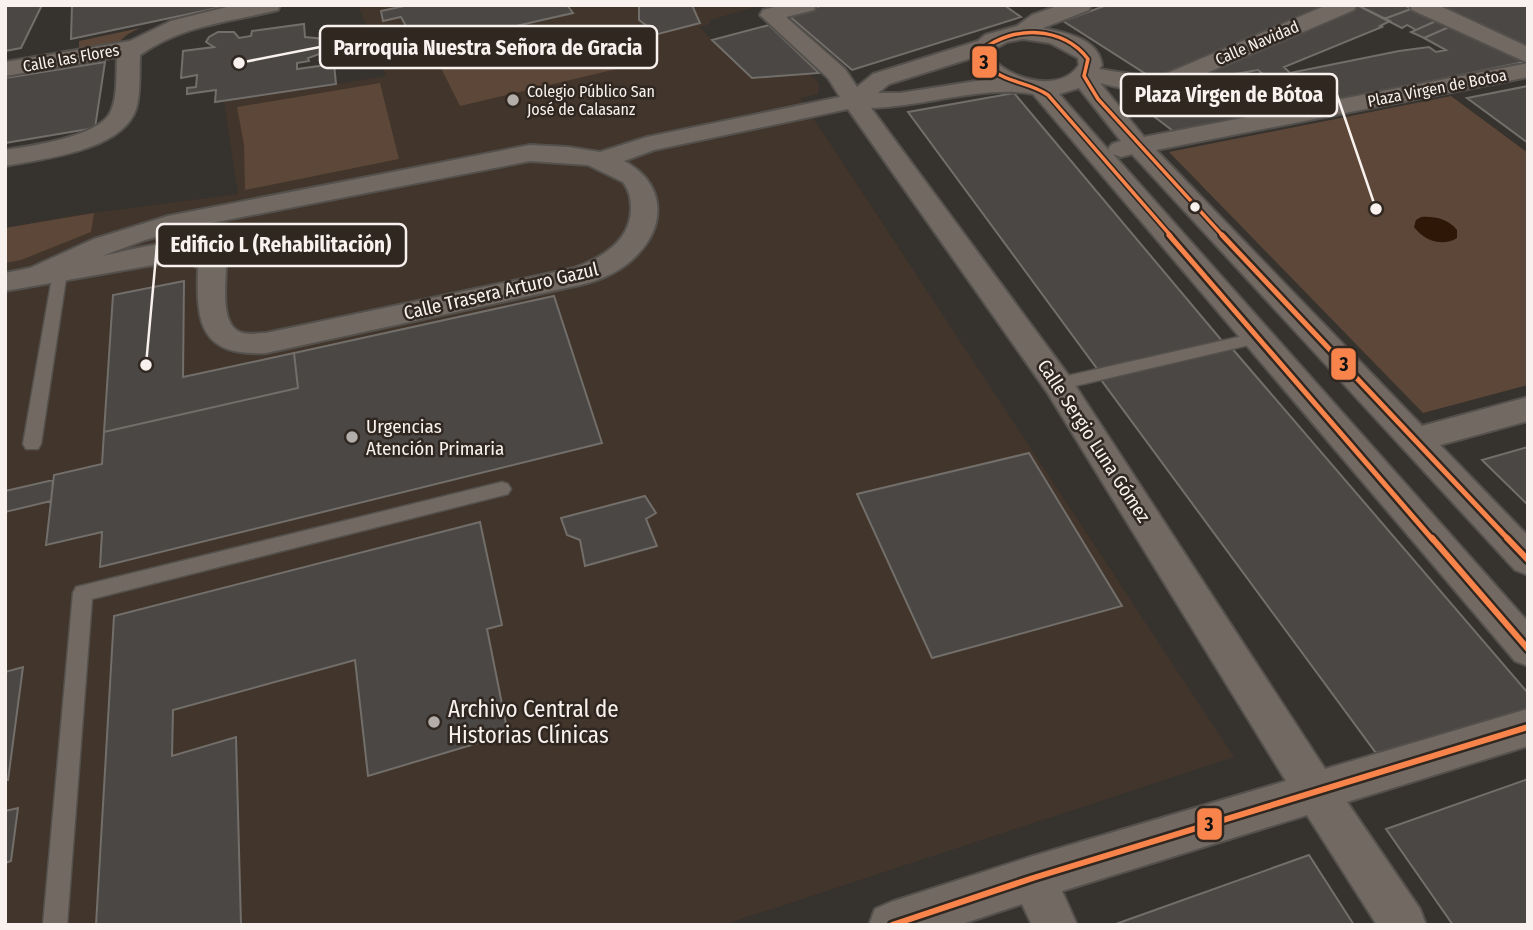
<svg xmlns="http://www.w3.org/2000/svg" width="1533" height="930" viewBox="0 0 1533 930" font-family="'Fira Sans Condensed',sans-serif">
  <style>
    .built { fill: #42352b }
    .green { fill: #5c4738 }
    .water { fill: #2e1706 }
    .building { fill: #4b4745; stroke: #726e6a; stroke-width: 2; fill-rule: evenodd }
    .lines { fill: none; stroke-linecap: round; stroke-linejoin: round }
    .lane-casing { stroke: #54514d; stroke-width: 3 }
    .street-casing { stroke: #54514d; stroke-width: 4 }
    .lane { fill: #736963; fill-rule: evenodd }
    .street { fill: #736963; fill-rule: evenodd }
    .bus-1-far2-casing { stroke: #302721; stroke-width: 7 }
    .bus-1-far1-casing { stroke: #302721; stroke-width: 10 }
    .bus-1-casing { stroke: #302721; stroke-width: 11 }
    .bus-1-far2 { stroke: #f8844c; stroke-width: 3.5 }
    .bus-1-far1 { stroke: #f8844c; stroke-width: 5 }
    .bus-1 { stroke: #f8844c; stroke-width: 6 }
    .poi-dot { fill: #b4aeaa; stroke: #302721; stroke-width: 2.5 }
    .bus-dot { fill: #f8f1ed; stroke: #302721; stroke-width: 2.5 }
    .labels { text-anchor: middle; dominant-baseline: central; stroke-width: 5; stroke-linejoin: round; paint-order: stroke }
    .far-street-label { font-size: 16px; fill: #f8f1ed; stroke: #302721 }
    .far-poi-label { font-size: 16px; fill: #f8f1ed; stroke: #302721; text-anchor: start }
    .street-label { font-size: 19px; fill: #f8f1ed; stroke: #302721 }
    .poi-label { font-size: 19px; fill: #f8f1ed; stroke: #302721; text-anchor: start }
    .near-poi-label { font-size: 23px; fill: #f8f1ed; stroke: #302721; text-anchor: start }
    .leader { fill: none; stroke: #f8f1ed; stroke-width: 2.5 }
    .callout-dot { fill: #f8f1ed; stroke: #302721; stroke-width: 2.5 }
    .callout { fill: #302721; stroke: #f8f1ed; stroke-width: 2.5 }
    .callout-label { font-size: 21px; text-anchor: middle; font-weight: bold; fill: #f8f1ed }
    .line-badge { stroke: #302721; stroke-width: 2.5 }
    .pale-badge-label { font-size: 19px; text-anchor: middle; font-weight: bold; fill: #111 }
  </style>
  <rect width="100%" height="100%" fill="#36322e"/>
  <!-- built -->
  <path class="built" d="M358 5H762L710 20V24L699 27 752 78 809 74 819 83 818 94 800 98 1234 757 723 925H5V228L70 216 238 194 224 102 386 76Z"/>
  <!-- green -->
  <path class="green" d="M591 27 621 68 460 106 438 62Z
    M140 28 128 34 111 49 79 54V41Z
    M380 83 399 159 245 190 244 145 237 107Z
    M1451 96 1528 153V385L1423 413 1169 152Z
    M94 213 91 232 21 260 5 263V228Z"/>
  <!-- water -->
  <path class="water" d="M1421 217C1435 216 1448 219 1457 230V238C1443 247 1424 241 1414 227L1416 220Z"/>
  <!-- building -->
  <path class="building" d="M5 5H42L21 48 5 51Z
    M72 5H226L227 6 71 39Z
    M409 5H567L573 13 400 52 389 31 407 28 401 17 383 21 381 11Z
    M639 5H692L700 23 658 34 639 20Z
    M824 5H1004L1021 17 852 70 788 15Z
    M1107 5H1331L1157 81 1063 21Z
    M1357 5 1390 21 1380 26 1382 27 1284 67 1290 73 1399 51 1429 47 1436 52 1446 50 1424 38 1449 27 1528 61 1177 134 1131 99ZM1258 70 1265 76 1255 78 1257 80 1244 83 1235 74ZM1213 88 1222 97 1205 100 1196 91Z
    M1357 5H1404L1411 9 1384 19Z
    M1439 5H1528V47Z
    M1411 9 1436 21 1416 30 1407 25 1402 28 1384 19Z
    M1436 21 1449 27 1424 38 1411 32Z
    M304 24 305 37 325 39V52L308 58 309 61 297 63V69L334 64 336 84 215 102 216 90 187 94V88L196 87 197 75 181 78 183 51 214 47 206 42 209 37 218 32H234L239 38 251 36 252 31Z
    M769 25 819 73 752 78 712 40Z
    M105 62 95 128 5 143V78Z
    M1528 86V143L1467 98Z
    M1014 93 1223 342 1101 374 908 112Z
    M184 281 183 377 294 353 298 388 104 432 113 295Z
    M554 296 602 443 100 567 102 532 46 545 54 475 102 464 104 432 298 388 294 353Z
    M1230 346 1528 693V711L1376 753 1099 377Z
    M1528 447V505L1482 460Z
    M1029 453 1122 606 932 658 857 494Z
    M53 480 51 501 5 512V491Z
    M645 496 656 513 646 519 657 546 585 566 580 540 567 535 561 518Z
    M480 522 502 625 487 629 508 734 368 776 355 660 173 710 172 756 236 737 241 925H96L114 616Z
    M23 667 8 780H5V672Z
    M1528 779V925H1453L1386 829Z
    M18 808 11 861 5 863V811Z
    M1309 855 1354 925H1113Z"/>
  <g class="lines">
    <defs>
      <path id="lane" d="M60 267 67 272 41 444 38 449H26L23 444 53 272Z
        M1256 333 1264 338 1262 342 1058 390 1050 384 1058 378Z
        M502 482 508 484 511 489 508 494 92 599 67 925H43L73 593 76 587Z"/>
      <path id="street" d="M235 5H280L278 10C229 22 182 25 140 55 139 72 141 92 136 109 122 151 42 159 5 166V150C31 146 100 137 111 111 118 95 116 74 117 57L5 76V62L130 41 171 21Z
        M782 5H816L814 10 786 17 845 69 857 87 873 74 978 41 985 35 1017 26 1032 15 1060 5H1091L1089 10 1043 28C1066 33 1098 38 1102 65L1099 69 1156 78 1327 5H1356L1354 10 1167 90C1146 95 1121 88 1100 83L1144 137 1528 63V77L1156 150 1422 426 1528 397V421L1440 445 1528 536V575L1515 570 1132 154 1121 157 1113 154 1528 622V666L1515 661 1033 94C983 85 923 107 871 108L1069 376 1325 769 1528 709V746L1347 802 1420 909 1426 925H1377L1307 815 1062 891 1077 925H1032L1022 904 959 925H869L875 909 891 902 1033 856 1286 781 1047 392 848 109 654 150 624 161C664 182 668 223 637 255 622 271 601 280 580 285L266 353C201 356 196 325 198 268L188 262 176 261 5 291V273L30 268 94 239 168 216 530 145 568 147 600 152 647 137 840 97 828 78 760 15 763 10ZM1023 39 1050 43 1078 58 1079 65C1061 92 1016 81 996 62V48L1007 42ZM972 58 978 69 989 79 900 93H878L889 84ZM1079 88 1121 141 1112 144 1108 149 1111 153 1059 94ZM530 161 588 165 623 182C629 190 631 198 631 208 631 241 602 258 574 268L266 333C259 333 250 335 243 333 219 328 226 283 226 266 201 226 140 249 102 256L145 240 201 225Z
        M1410 5H1438L1528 47V63L1412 10Z"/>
    </defs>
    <!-- lane casing -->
    <use href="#lane" class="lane-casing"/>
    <!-- street casing -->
    <use href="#street" class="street-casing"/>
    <!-- lane -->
    <use href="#lane" class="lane"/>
    <!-- street -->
    <use href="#street" class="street"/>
    <defs>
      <path id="bus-1-far2" d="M1171 236 1048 95C1024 78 988 84 982 50 1013 25 1063 26 1088 59L1084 76 1098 99 1223 236"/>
      <path id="bus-1-far1" d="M1169 235 1433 540
        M1222 235 1509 540"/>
      <path id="bus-1" d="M1432 538 1528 649
        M1507 538 1528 560
        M892 925 1033 878 1528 727"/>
    </defs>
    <!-- bus-1-far2 casing -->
    <use href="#bus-1-far2" class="bus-1-far2-casing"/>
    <!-- bus-1-far1 casing -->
    <use href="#bus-1-far1" class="bus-1-far1-casing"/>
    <!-- bus-1 casing -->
    <use href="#bus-1" class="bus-1-casing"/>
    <!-- bus-1-far2 -->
    <use href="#bus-1-far2" class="bus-1-far2"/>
    <!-- bus-1-far1 -->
    <use href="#bus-1-far1" class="bus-1-far1"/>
    <!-- bus-1 -->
    <use href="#bus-1" class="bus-1"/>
  </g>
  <!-- markers -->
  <g class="poi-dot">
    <circle cx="513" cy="100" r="7"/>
    <circle cx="352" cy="437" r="7"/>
    <circle cx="434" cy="722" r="7"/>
  </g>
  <circle class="bus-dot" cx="1195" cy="207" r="6"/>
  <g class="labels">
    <!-- far-street labels -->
    <g class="far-street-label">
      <text transform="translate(1257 43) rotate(-23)">Calle Navidad</text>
      <text transform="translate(71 58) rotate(-10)">Calle las Flores</text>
      <text transform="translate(1437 88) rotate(-11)">Plaza Virgen de Botoa</text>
    </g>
    <!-- far-poi labels -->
    <g class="far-poi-label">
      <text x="527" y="91">Colegio Público San<tspan x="527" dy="18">José de Calasanz</tspan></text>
    </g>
    <!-- street labels -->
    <g class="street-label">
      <text transform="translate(501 291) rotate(-13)">Calle Trasera Arturo Gazul</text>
      <text transform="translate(1094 441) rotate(57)">Calle Sergio Luna Gómez</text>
    </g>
    <!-- poi labels -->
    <g class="poi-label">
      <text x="366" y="426">Urgencias<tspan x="366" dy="22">Atención Primaria</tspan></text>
    </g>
    <!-- near-poi labels -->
    <g class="near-poi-label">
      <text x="448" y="709">Archivo Central de<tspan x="448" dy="26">Historias Clínicas</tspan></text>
    </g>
  </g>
  <!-- callouts -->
  <path class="leader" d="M239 63L320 47M1376 209L1337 95M146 365L157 245"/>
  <g class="callout-dot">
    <circle cx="239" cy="63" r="7"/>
    <circle cx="1376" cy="209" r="7"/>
    <circle cx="146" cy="365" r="7"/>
  </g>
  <g class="callout">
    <rect x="320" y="26" width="337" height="42" rx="7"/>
    <rect x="1121" y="74" width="216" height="42" rx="7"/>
    <rect x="157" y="224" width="249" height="42" rx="7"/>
  </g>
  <g class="callout-label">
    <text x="488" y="55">Parroquia Nuestra Señora de Gracia</text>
    <text x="1229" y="102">Plaza Virgen de Bótoa</text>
    <text x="281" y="252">Edificio L (Rehabilitación)</text>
  </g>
  <g class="line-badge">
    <rect x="971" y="45" width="27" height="34" rx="7" fill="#f8844c"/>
    <rect x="1330" y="347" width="27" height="34" rx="7" fill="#f8844c"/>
    <rect x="1196" y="807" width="27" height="34" rx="7" fill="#f8844c"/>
  </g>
  <g class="pale-badge-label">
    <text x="984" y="69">3</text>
    <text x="1344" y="371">3</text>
    <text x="1209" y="831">3</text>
  </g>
  <!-- border -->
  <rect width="1533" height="930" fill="none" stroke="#f8f1ed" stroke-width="14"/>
</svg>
